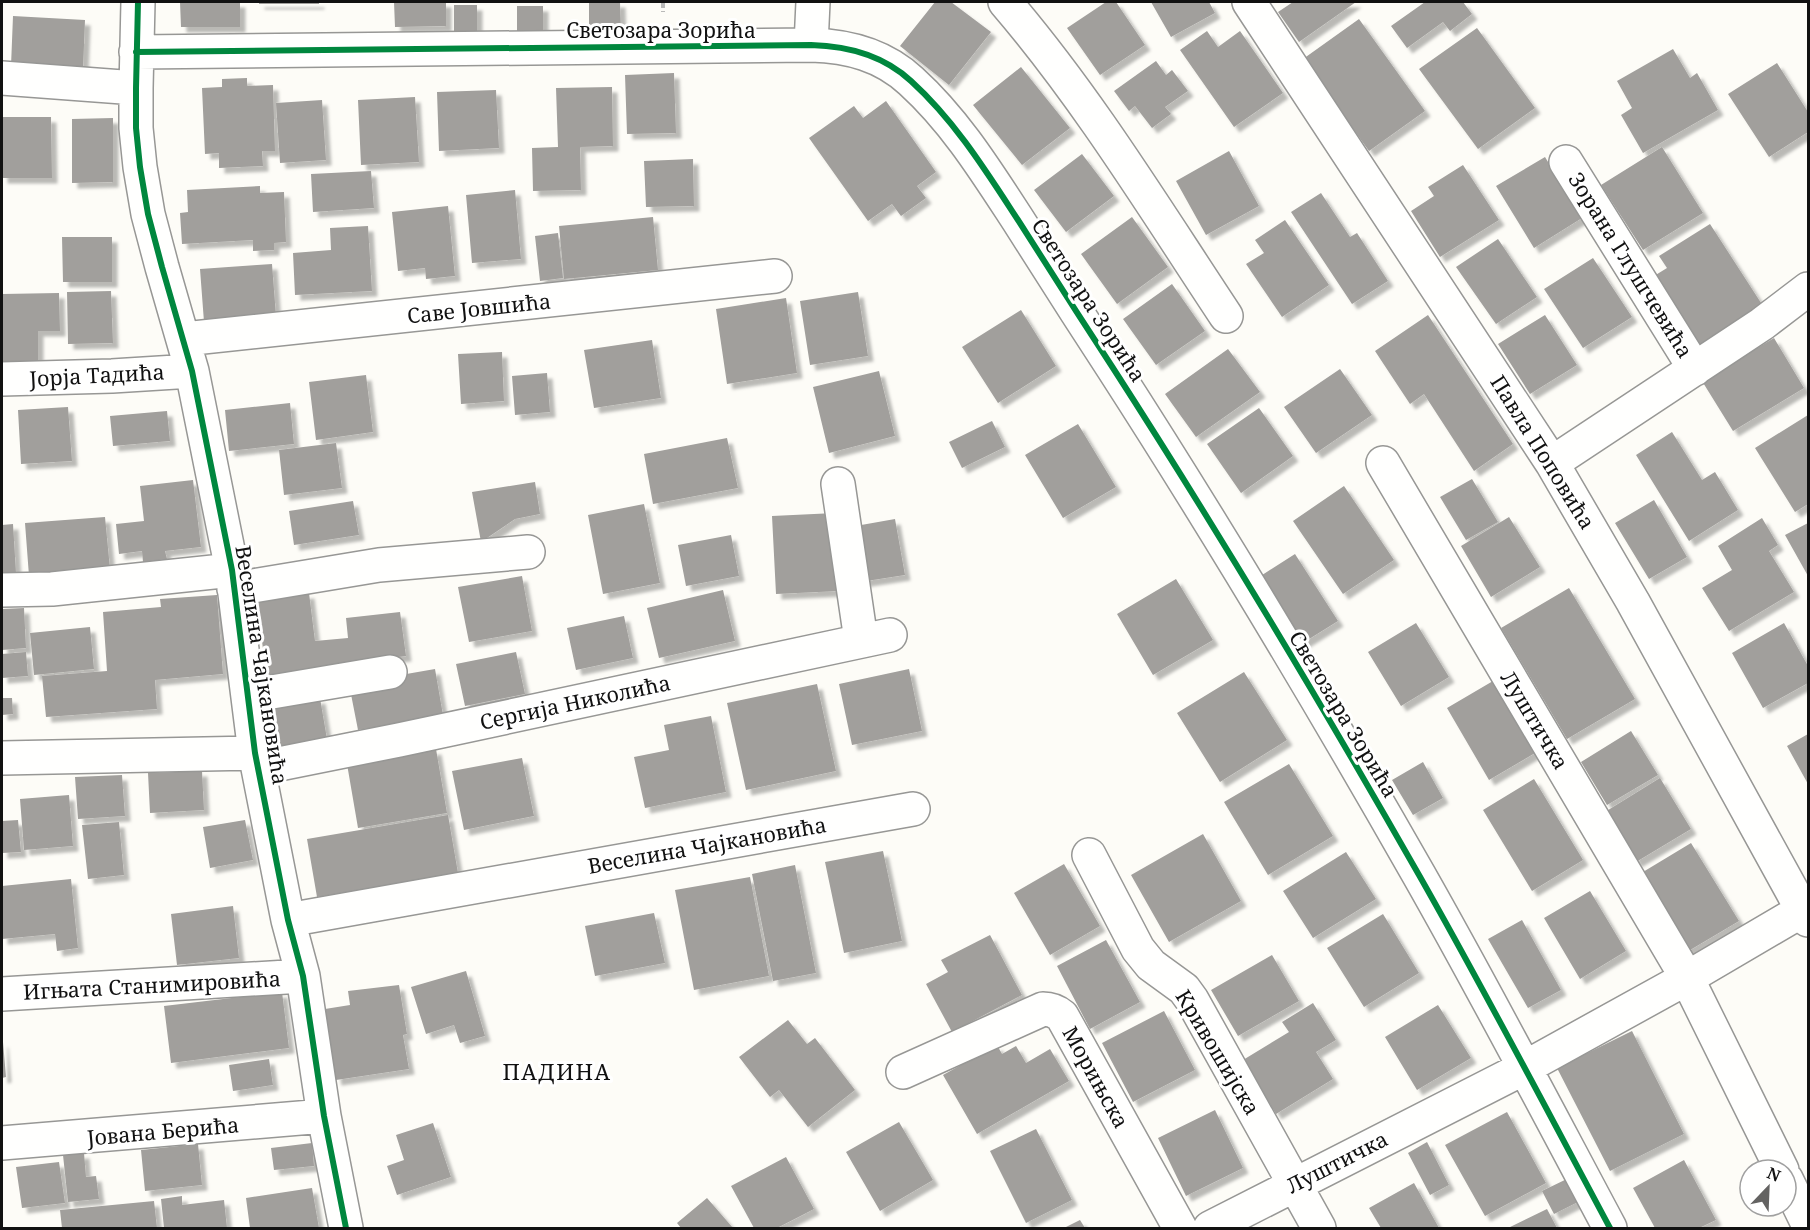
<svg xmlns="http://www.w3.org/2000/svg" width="1810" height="1230" viewBox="0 0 1810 1230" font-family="'Noto Serif',serif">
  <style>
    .building { fill: #a19f9c; filter: url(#shadow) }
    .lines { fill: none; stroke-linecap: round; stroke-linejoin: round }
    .minor-casing { stroke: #979795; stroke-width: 36 }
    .path { stroke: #b9b9b8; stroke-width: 4; stroke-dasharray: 6 3; stroke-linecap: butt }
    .minor { stroke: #fffffe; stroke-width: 33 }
    .cycleway-casing { stroke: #fff; stroke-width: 10 }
    .cycleway { stroke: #00873e; stroke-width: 6 }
    .labels { text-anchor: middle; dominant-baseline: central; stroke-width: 6; stroke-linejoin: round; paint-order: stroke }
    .street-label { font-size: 21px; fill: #111; stroke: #fff }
    .neighbourhood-label { font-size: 22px; letter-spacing: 1.5px; fill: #111; stroke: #fff }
  </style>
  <defs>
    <filter id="shadow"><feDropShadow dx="5.5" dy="5.5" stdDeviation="1.5" flood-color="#0004"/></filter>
  </defs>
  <rect width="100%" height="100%" fill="#fdfcf7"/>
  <!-- building -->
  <path class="building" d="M180 2H240V27H181Z
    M259 2H319V4H259Z
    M394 2H446V26L395 27Z
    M620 2 621 32 589 33V3Z
    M935 2H951L991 32 949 85 900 46Z
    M1106 2H1116L1145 45 1100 75 1067 28Z
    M1151 2H1209L1215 13 1171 37Z
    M1293 2H1356L1299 42 1278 12Z
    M1425 2H1463L1472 14 1450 31 1443 22 1407 48 1391 26Z
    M454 5H477V35L454 34Z
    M517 6H543V36H517Z
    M13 16 85 20 83 69 11 66Z
    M1359 19 1425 111 1369 151 1303 59Z
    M1477 28 1535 108 1478 149 1419 69Z
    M1207 31 1218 47 1240 31 1283 93 1234 127 1180 50Z
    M1673 49 1690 78 1697 73 1718 110 1643 153 1621 115 1632 108 1617 81Z
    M1156 61 1166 75 1172 70 1188 91 1165 107 1171 114 1152 128 1135 106 1129 111 1114 91Z
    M1777 63 1808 112V132L1769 157 1728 94Z
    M1021 67 1070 128 1022 165 973 105Z
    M674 73 676 133 627 134 625 75Z
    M247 78V86L273 85 275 151H262L263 166 219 168V153L205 154 202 88 222 87V79Z
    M612 87 613 146 580 147 581 190 533 191 532 148 558 147 556 88Z
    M496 90 499 148 439 151 437 92Z
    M415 97 419 162 361 165 358 100Z
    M322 100 326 160 280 163 276 103Z
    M886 101 936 172 917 186 926 198 901 216 892 204 868 221 809 138 854 106 863 118Z
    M2 117H51L52 178H2Z
    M113 118V182L72 183V119Z
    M1662 147 1703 213 1643 250 1601 185Z
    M1229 151 1259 206 1206 235 1176 181Z
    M1082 154 1114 196 1066 232 1034 190Z
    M1545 157 1582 218 1534 248 1496 186Z
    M693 159 694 206 646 207 644 161Z
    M1463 165 1499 220 1440 257 1411 211 1434 196 1428 187Z
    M371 171 374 208 313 212 311 174Z
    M260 186V193L284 192 286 242 274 243V250L253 251V240L182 244 180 213 188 212 187 190Z
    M515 190 521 259 472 263 466 195Z
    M1321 193 1350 237 1357 233 1388 281 1352 304 1291 212Z
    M448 206 455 276 426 279 425 268 398 271 392 212Z
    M653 217 658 270 564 279 559 226Z
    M1132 217 1168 267 1117 304 1081 254Z
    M1285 220 1329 285 1282 317 1246 264 1264 253 1255 240Z
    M1710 224 1763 306 1699 347 1654 276 1667 268 1659 256Z
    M368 226 372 291 295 295 293 253 331 250 330 228Z
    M558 233 563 278 540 281 535 236Z
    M62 237H112V282H63Z
    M1498 239 1537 297 1496 324 1456 267Z
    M1593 258 1632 317 1583 348 1544 289Z
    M272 264 276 316 204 322 200 269Z
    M1172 284 1205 331 1156 365 1123 319Z
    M111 291 113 343 68 344 67 292Z
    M858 292 868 356 810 365 800 301Z
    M59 293 60 331H38V367H2V294Z
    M786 298 797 373 727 384 716 309Z
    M1021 310 1056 366 998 403 962 347Z
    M1428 315 1513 444 1474 471 1424 394 1410 404 1375 351Z
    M1545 315 1577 365 1530 394 1498 344Z
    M1774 338 1804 388 1733 431 1702 381Z
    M652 340 661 398 594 408 584 350Z
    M1228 349 1260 392 1196 437 1165 394Z
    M502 352 504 401 461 404 458 354Z
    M1340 369 1372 415 1316 453 1284 407Z
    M879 371 895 436 829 453 813 387Z
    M547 373 550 412 515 415 512 376Z
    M366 375 373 432 316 440 309 382Z
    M290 403 294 444 229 451 225 410Z
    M68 407 72 461 21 464 18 410Z
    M1259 408 1293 456 1241 493 1207 444Z
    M167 411 170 441 113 446 110 416Z
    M1808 415V504L1795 512 1755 448Z
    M992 421 1005 447 962 468 949 442Z
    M1078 424 1116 487 1063 518 1025 455Z
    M1672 432 1702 480 1715 472 1738 510 1689 541 1636 455Z
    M727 438 738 488 653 504 644 454Z
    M336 443 342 488 284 495 279 450Z
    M1472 479 1498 522 1466 540 1440 497Z
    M193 480 201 547 165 551 167 559 143 562 142 551 119 554 116 524 144 521 140 486Z
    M535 482 540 514 515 519 481 542 472 492Z
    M1344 486 1394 560 1343 594 1293 521Z
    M1654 500 1687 557 1649 579 1615 523Z
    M353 501 359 535 294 545 289 511Z
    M644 504 660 583 603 594 588 515Z
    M835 513 839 591 776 594 772 516Z
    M105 517 110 569 29 576 25 523Z
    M1509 517 1540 567 1491 597 1461 546Z
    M1762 518 1778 545 1769 551 1794 592 1729 631 1702 588 1732 570 1718 546Z
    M895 519 905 575 860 582 850 527Z
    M1808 523V576L1785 535Z
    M13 524 16 573 2 574V525Z
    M731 535 739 576 686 586 678 545Z
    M1295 554 1338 621 1301 644 1259 577Z
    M522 576 532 631 469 642 458 587Z
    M1176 579 1213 640 1153 675 1117 614Z
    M1569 588 1635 699 1567 739 1501 628Z
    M723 590 735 641 659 658 647 608Z
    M309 593 315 641 348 638 346 618 400 612 406 656 360 662 267 683 257 599Z
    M217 595 223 674 155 680 157 709 46 717 42 676 107 671 103 612 161 607 160 599Z
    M24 608 26 648 2 650V609Z
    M624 616 633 658 576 670 567 628Z
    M1416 623 1449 677 1401 706 1368 652Z
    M1784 623 1808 666V683L1763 708 1732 653Z
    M90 627 94 669 34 675 30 633Z
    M26 652 28 676 2 678V654Z
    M516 652 525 694 465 706 456 664Z
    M435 669 443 715 358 730 349 684Z
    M909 669 922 731 852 745 839 684Z
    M1244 672 1287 740 1220 782 1177 713Z
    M1493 681 1535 753 1489 780 1447 708Z
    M817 684 836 771 746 790 727 703Z
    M2 698H12L13 714 2 715Z
    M320 698 327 739 279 747 272 706Z
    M711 716 726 792 645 808 634 757 669 750 664 725Z
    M1631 731 1658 775 1607 805 1581 762Z
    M1808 734V784L1787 746Z
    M436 749 447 813 358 828 347 764Z
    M522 758 534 816 464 830 452 771Z
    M1423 762 1443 798 1413 815 1392 780Z
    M1289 764 1333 836 1268 875 1224 802Z
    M202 771 204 810 150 813 148 773Z
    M122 775 125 816 78 819 75 777Z
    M1660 778 1691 829 1636 862 1605 812Z
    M1534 779 1583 860 1532 891 1483 810Z
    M69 795 73 846 24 850 20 799Z
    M448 815 458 873 317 897 307 839Z
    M18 820 21 852 2 853V821Z
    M245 820 253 860 210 868 203 827Z
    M119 822 124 875 88 879 82 825Z
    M1203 834 1241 901 1169 942 1131 875Z
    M1691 843 1739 921 1685 953 1638 875Z
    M883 851 902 941 844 953 825 862Z
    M1346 852 1376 899 1313 938 1283 891Z
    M1064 864 1100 926 1050 955 1014 893Z
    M795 865 816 973 773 981 752 874Z
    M750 877 769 976 694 990 675 890Z
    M71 879 78 948 57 951 55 934 2 939V886Z
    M1590 891 1626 951 1580 979 1544 918Z
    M233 906 239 958 177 965 171 914Z
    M654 913 665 963 595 976 585 926Z
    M1383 914 1419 973 1364 1007 1327 948Z
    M1522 920 1561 990 1528 1008 1488 939Z
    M990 935 1022 995 952 1032 926 984 948 972 941 960Z
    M1106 940 1140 1002 1090 1029 1057 966Z
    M1272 955 1299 1001 1238 1036 1211 990Z
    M466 971 485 1036 460 1043 454 1025 426 1034 411 987Z
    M399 985 407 1034 403 1035 409 1069 336 1080 325 1009 350 1005 348 991Z
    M282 992 289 1048 171 1063 164 1006Z
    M1313 1003 1336 1040 1316 1052 1333 1079 1276 1114 1243 1060 1289 1032 1282 1022Z
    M1438 1005 1471 1058 1417 1090 1385 1037Z
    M1164 1011 1195 1070 1133 1102 1102 1043Z
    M788 1020 807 1044 815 1038 855 1090 808 1127 779 1090 770 1097 739 1057Z
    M1632 1031 1684 1134 1610 1171 1557 1068Z
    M2 1042H3L6 1077 2 1078Z
    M997 1045 1002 1054 1016 1046 1026 1063 1050 1049 1069 1081 977 1134 943 1075Z
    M269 1059 273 1085 233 1091 229 1065Z
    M1215 1110 1243 1168 1186 1196 1158 1138Z
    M1507 1112 1546 1183 1485 1216 1445 1145Z
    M899 1122 933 1180 880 1211 846 1152Z
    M433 1123 451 1177 397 1195 387 1166 404 1160 396 1135Z
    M1036 1129 1072 1200 1026 1223 990 1151Z
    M1427 1142 1449 1185 1430 1195 1408 1153Z
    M312 1143 314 1166 274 1170 271 1148Z
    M198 1144 202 1185 145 1191 141 1150Z
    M84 1153 86 1177 96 1176 99 1199 68 1202 63 1155Z
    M786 1157 814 1209 777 1228H754L731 1186Z
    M1684 1160 1716 1220 1699 1228H1655L1633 1188Z
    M59 1162 65 1203 22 1208 16 1167Z
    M1573 1176 1584 1199 1554 1214 1542 1191Z
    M1414 1183 1439 1228H1381L1369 1208Z
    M312 1188 319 1228H250L246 1198Z
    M182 1196V1205L224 1200 227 1228H164L161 1199Z
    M707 1198 733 1228H681L677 1223Z
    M154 1201 157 1228H62L60 1210Z
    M1547 1209 1557 1228H1508Z
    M1080 1220 1085 1228H1064Z"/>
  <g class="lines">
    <defs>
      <path id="minor" d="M138 2 136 88V128L140 167 148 214 162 267 192 371 232 570 255 753 288 920 303 976 324 1116 346 1228
        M1005 2C1088 99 1155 209 1226 316
        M1249 2 1552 463 1633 602 1808 920
        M811 45 813 2
        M136 52 811 45C849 46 883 55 911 81 955 121 986 171 1018 220 1049 269 1081 319 1113 368 1220 534 1321 703 1419 875 1485 991 1547 1110 1610 1228
        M2 78 136 88
        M1566 162 1695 369
        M184 339 775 276
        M2 379 112 376 192 371
        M1383 463 1687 978 1782 1170
        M1552 463 1762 324 1808 289
        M838 484 861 640
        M234 589 379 565 528 552
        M2 590 52 589 232 570
        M248 696 390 672
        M2 758 255 753
        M259 768 399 740 890 635
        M1089 855 1138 949 1151 965 1184 989 1192 1000 1319 1228
        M288 920 913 809
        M2 994 303 976
        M903 1072 1043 1009C1051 1009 1056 1011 1062 1016L1180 1228
        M2 1143 324 1116
        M1786 1179 1808 1224
        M1210 1228 1524 1068 1687 978 1803 910"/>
    </defs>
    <!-- minor casing -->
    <use href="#minor" class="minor-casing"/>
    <!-- path -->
    <path class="path" d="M663 2V12"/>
    <!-- minor -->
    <use href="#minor" class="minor"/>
    <defs>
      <path id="cycleway" d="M138 2 136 88V128L140 167 148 214 162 267 192 371 232 570 255 753 288 920 303 976 324 1116 346 1228
        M136 52 811 45C849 46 883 55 911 81 955 121 986 171 1018 220 1049 269 1081 319 1113 368 1220 534 1321 703 1419 875 1485 991 1547 1110 1610 1228"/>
    </defs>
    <!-- cycleway casing -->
    <use href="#cycleway" class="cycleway-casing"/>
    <!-- cycleway -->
    <use href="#cycleway" class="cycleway"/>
  </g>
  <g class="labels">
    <!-- street labels -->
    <g class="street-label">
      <text x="661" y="30">Светозара Зорића</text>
      <text transform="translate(1631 265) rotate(58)">Зорана Глушчевића</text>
      <text transform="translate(1089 300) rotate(57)">Светозара Зорића</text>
      <text transform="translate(479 308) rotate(-6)">Саве Јовшића</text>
      <text transform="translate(97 375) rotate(-3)">Јорја Тадића</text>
      <text transform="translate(1543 452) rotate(58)">Павла Поповића</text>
      <text transform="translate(262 665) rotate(81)">Веселина Чајкановића</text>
      <text transform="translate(575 702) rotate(-12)">Сергија Николића</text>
      <text transform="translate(1344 714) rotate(59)">Светозара Зорића</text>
      <text transform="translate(1535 720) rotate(59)">Луштичка</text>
      <text transform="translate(707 845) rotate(-10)">Веселина Чајкановића</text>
      <text transform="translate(152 985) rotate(-3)">Игњата Станимировића</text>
      <text transform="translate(1218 1052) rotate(59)">Кривошијска</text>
      <text transform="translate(1096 1077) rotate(61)">Морињска</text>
      <text transform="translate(163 1131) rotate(-5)">Јована Берића</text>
      <text transform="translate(1337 1162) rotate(-27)">Луштичка</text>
    </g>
    <!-- neighbourhood labels -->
    <g class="neighbourhood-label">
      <text x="557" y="1071">ПАДИНА</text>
    </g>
  </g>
  <!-- border -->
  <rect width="1810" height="1230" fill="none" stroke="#111111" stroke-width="6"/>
  <!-- north arrow -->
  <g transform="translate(1768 1188) rotate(23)"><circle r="28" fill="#ffffff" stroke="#a0a0a0" stroke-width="1.5"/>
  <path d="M0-4.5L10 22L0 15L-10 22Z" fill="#646362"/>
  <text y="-9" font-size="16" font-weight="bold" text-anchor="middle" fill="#111111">N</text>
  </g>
</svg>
